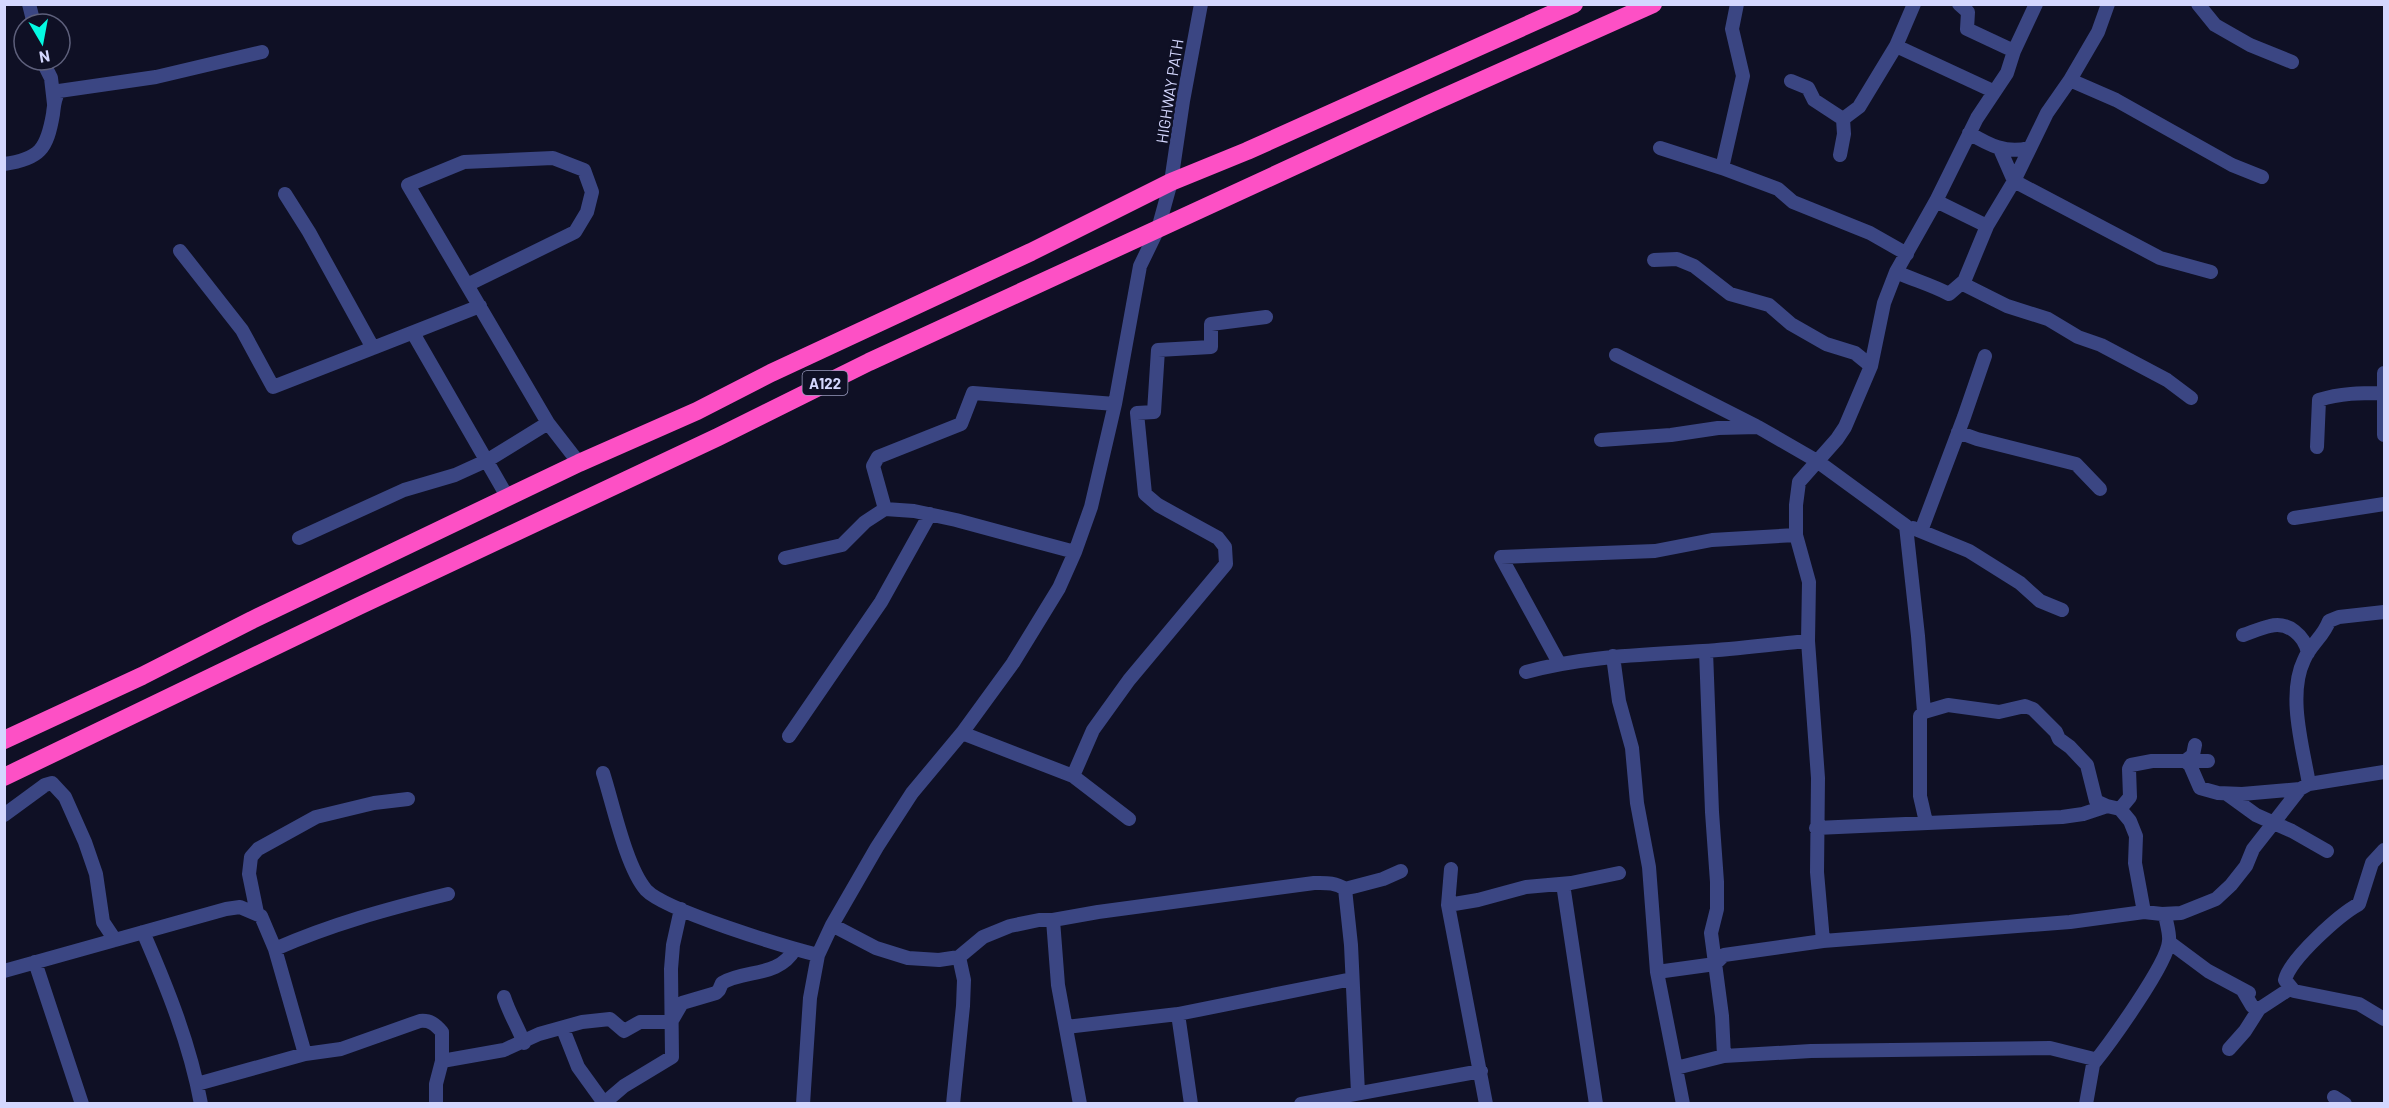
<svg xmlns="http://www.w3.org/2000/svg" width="2389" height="1108" viewBox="0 0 2389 1108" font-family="Barlow,sans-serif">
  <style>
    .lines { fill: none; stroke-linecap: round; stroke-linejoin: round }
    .minor { stroke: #3b4683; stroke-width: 14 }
    .highway { stroke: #fd50c5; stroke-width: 18 }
    .labels { text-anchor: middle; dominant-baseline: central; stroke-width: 5; stroke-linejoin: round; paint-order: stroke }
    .shield { fill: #0f1025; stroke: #999bbd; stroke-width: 1.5 }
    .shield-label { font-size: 15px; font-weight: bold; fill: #d4d7fe }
    .street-label { font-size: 16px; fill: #d4d7fe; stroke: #0f1025 }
  </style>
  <rect width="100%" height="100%" fill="#0f1025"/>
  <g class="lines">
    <!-- minor -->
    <path class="minor" d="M29 4 34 24
      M1737 4 1732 29 1743 76 1722 168 1778 189 1793 202 1870 233 1907 254
      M1914 4 1896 46 1993 91
      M1959 4 1968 12 1967 29 2014 51
      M2198 4 2215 25 2250 45 2292 62
      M42 60 51 78 54 104
      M2070 80 2116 100 2232 165 2262 177
      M1791 81 1808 88 1814 100 1843 119
      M1969 133C1989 145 2006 154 2029 148
      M1660 148 1722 168
      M2000 149 2014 181 2160 258 2211 272
      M1840 155 1844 134 1843 119 1859 107 1896 46
      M4 164C40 159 47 149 53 114 54 106 54 99 59 91L156 77 262 52
      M285 194 309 232 373 348 480 306
      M1936 201 1987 226
      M180 251 242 330 273 387 373 348
      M1654 260 1677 259 1694 266 1730 294 1769 305 1791 324 1826 344 1855 353 1871 366
      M1896 272C1914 280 1932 285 1949 294L1964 281 1963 284 1987 226 2014 181 2047 113 2070 80 2098 32 2108 4
      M1963 284 2007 306 2048 319 2078 337 2101 345 2167 380 2191 398
      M467 285 408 185 464 162 553 158 584 170 592 192 587 212 575 232 467 285 548 423
      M413 333 508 498
      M1616 355 1756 426
      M2384 373V435
      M1958 432 1977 439 2076 464 2100 489
      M1601 440 1671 435 1718 428 1758 427 1817 461 1906 526 1918 636 1924 712 1948 705 1999 712 2025 706 2033 709 2056 732 2059 739 2070 747 2087 765 2096 801 2107 806
      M2317 447 2319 400C2340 393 2361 393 2384 393
      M885 509 873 466 878 457 961 424 973 393 1115 404
      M2294 518 2384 504
      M1913 528 1969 551 2020 583 2040 601 2062 610
      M1921 531 1964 417 1985 356
      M299 538 404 490 455 475 488 460 548 423 579 463
      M785 558 842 545 865 522 885 509 914 511 956 520 1075 552
      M2243 635C2252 632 2261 628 2270 626 2288 621 2305 636 2308 653
      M1706 651 1712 812 1717 882V909L1711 933 1722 1016 1724 1056
      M1613 656 1619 701 1632 748 1637 803 1649 867 1657 972 1683 1104
      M1559 663 1501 557 1655 551 1712 540 1796 535
      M1526 672C1584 656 1643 655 1703 651 1738 649 1773 644 1808 641
      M1924 712 1920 716V796L1926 822
      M962 733 1073 776 1129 819
      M789 736 881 602 930 514
      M2195 745 2193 755 2185 761H2208
      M603 773C613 804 626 867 646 890 666 911 786 947 818 955
      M1073 776 1093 730 1129 680 1226 564 1225 547 1218 538 1158 505 1145 494 1137 413 1154 412 1158 350 1211 347V324L1266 317
      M2309 784C2303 748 2287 695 2304 660 2310 645 2324 636 2329 621L2339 617 2384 612
      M2227 794 2256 815 2292 831 2327 851
      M2120 809 2130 797 2129 769 2131 765 2152 761H2185L2190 765 2200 788 2218 793 2242 794 2300 789
      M4 815 45 785 52 783 65 797 85 842 96 874 103 922 115 940
      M1816 828 2062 817 2083 814 2107 806 2120 809 2130 821 2136 836 2135 863 2144 912
      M2384 850 2372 863 2359 904C2339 915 2290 959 2285 980L2294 991 2359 1004 2384 1019
      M1563 884 1596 1104
      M1345 889 1351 945 1358 1093
      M1448 905 1451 869
      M257 913 249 874 251 857 258 849 316 817 374 803 408 799
      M1053 920 1058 985 1080 1104
      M832 925 876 948 908 958 939 960 959 957 983 937 1010 926 1039 920H1053L1098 912 1314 883C1325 883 1335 882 1345 889L1383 879 1401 871
      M143 932C167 987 190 1044 201 1104
      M1823 941 1817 872 1818 778 1808 641 1809 582 1796 535V505L1799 482 1837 439 1845 427 1871 366 1884 303 1896 272 1936 201 1977 118 2007 73 2014 51 2036 4
      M2169 942 2208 971 2249 993
      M275 949C332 924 387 909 448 894
      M35 962 82 1104
      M4 971 226 909 240 907 261 916 275 949 305 1054
      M1657 972 1715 964 1724 955 1823 941 2070 922 2144 912 2162 914 2181 913 2216 899 2231 885 2246 866 2253 849 2300 789 2309 784 2384 772
      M504 997C509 1013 518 1027 524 1043
      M2259 1009 2291 988
      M1178 1014 1191 1104
      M1066 1027 1178 1014 1352 979
      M563 1029 578 1067 604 1103
      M2229 1049 2245 1031 2259 1009 2252 1006 2242 989
      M442 1061 504 1050 539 1034 582 1022 610 1019 624 1031 640 1022H671L682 1003 716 993 719 990 722 983C746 969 778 978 795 949
      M2094 1063C2110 1043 2168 963 2169 941 2170 933 2166 922 2165 914
      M1676 1068 1724 1056 1811 1051 2050 1048 2094 1059 2086 1104
      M197 1084 305 1054 341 1049 420 1021C430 1020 435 1024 442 1032V1061L436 1084V1104
      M2334 1097 2345 1104
      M603 1104 624 1086 672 1057 671 969 673 945 681 909
      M803 1104 810 998 818 955 832 925 877 847 912 793 962 733 1013 663 1059 588 1075 552 1091 507 1115 404 1140 266 1158 229 1171 182 1183 101 1201 4
      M953 1104 963 1006 964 980 959 957
      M1301 1104 1481 1071
      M1486 1104 1448 905 1478 900 1526 887 1571 883 1619 873"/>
    <!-- highway -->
    <path class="highway" d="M4 740 142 676 252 620 579 463 697 411 771 373 1031 252 1171 182 1247 151 1574 4
      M4 777 359 606 718 437 869 362 1429 104 1653 4"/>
  </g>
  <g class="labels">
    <!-- shield labels -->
    <rect class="shield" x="802.5" y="371" width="45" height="24" rx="4.5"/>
    <g class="shield-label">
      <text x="825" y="383">A122</text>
    </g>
    <!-- street labels -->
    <g class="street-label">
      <text transform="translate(1169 91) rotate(-81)">HIGHWAY PATH</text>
    </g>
  </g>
  <!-- border -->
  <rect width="2389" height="1108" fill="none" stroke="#d4d7fe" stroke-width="12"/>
  <!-- north arrow -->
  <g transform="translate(42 42) rotate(170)"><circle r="28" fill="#0f1025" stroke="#5e607c" stroke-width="1.5"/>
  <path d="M0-4.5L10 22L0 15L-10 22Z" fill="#04fae2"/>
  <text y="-9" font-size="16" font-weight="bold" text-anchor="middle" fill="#d4d7fe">N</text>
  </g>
</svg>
